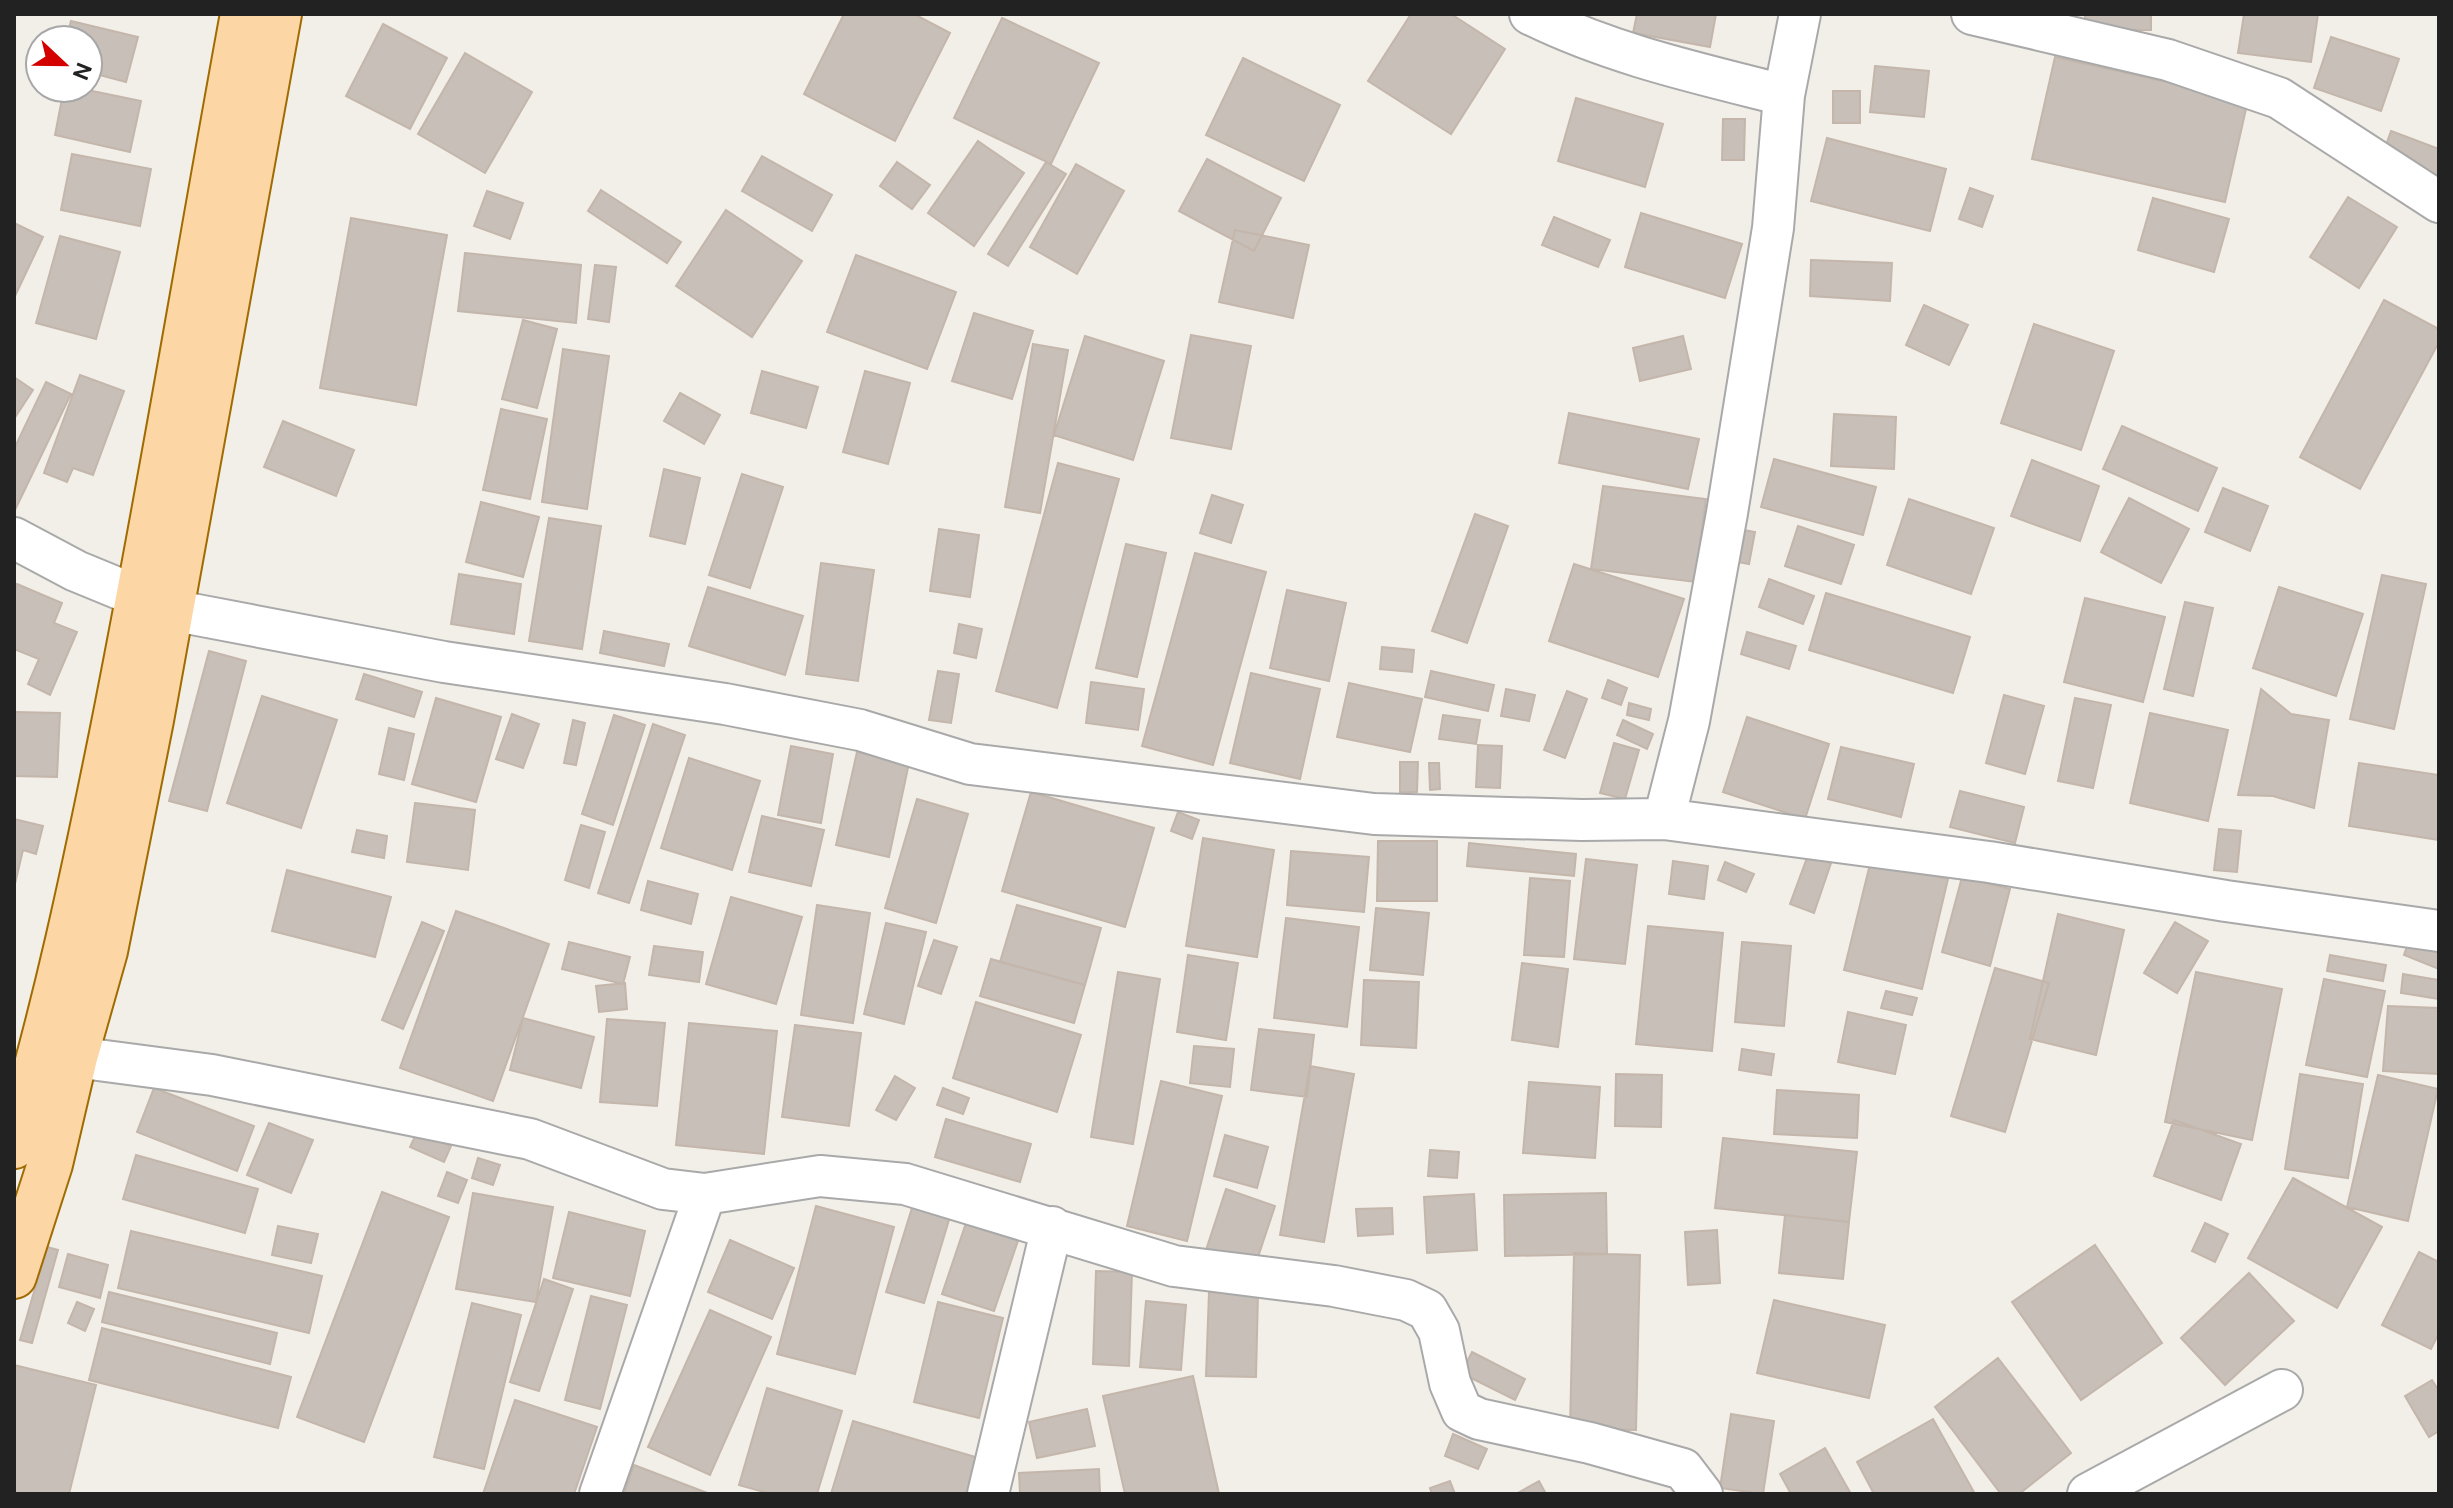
<svg xmlns="http://www.w3.org/2000/svg" width="2453" height="1508" viewBox="0 0 2453 1508" font-family="'DM Sans',sans-serif">
  <style>
    .building { fill: #c7bfb8; stroke: #c4b6ab; stroke-width: 2 }
    .lines { fill: none; stroke-linecap: round; stroke-linejoin: round }
    .minor-casing { stroke: #a9a9a9; stroke-width: 44 }
    .primary-casing { stroke: #a06b00; stroke-width: 48 }
    .minor { stroke: #fff; stroke-width: 40 }
    .primary { stroke: #fcd6a4; stroke-width: 44 }
  </style>
  <rect width="100%" height="100%" fill="#f2efe9"/>
  <!-- building -->
  <path class="building" d="M844 14H914L950 33 895 141 804 94Z
    M1411 14H1451L1505 49 1451 134 1368 81Z
    M1637 14H1716L1710 47 1633 33Z
    M2085 14H2151V30H2085Z
    M2244 14H2318L2311 62 2238 53Z
    M1002 18 1099 63 1051 164 954 118Z
    M71 21 138 37 126 82 88 72V40H66Z
    M383 24 447 58 410 129 346 96Z
    M2331 37 2399 59 2381 111 2314 88Z
    M465 53 532 92 485 173 418 134Z
    M2055 57 2248 100 2225 202 2032 159Z
    M1243 58 1340 105 1304 181 1206 135Z
    M1875 66 1929 71 1924 117 1870 112Z
    M64 88H78L141 101 130 152 55 135Z
    M1833 91H1860V123H1833Z
    M1576 98 1663 124 1645 187 1558 161Z
    M1723 119H1745L1744 160H1722Z
    M2391 131 2439 149V182L2381 159Z
    M1827 138 1946 169 1930 231 1811 201Z
    M978 141 1024 173 974 246 928 213Z
    M72 154 151 169 140 226 61 210Z
    M762 156 832 195 812 231 742 191Z
    M1207 159 1281 198 1254 251 1179 211Z
    M897 162 930 185 912 209 880 186Z
    M1046 162 1066 174 1008 266 988 254Z
    M1076 164 1124 191 1077 274 1030 247Z
    M1970 188 1993 196 1982 227 1959 219Z
    M601 190 681 242 667 263 588 211Z
    M487 191 523 203 510 239 474 226Z
    M2348 197 2397 227 2359 288 2310 257Z
    M2153 198 2229 219 2214 272 2138 250Z
    M726 210 802 261 752 337 676 286Z
    M1641 213 1742 244 1725 298 1625 267Z
    M1554 217 1610 240 1598 267 1542 245Z
    M351 218 447 235 416 405 320 388Z
    M14 223 43 237 15 296 14 295Z
    M1235 230 1309 245 1293 318 1219 302Z
    M60 236 120 252 96 339 36 323Z
    M465 253 581 265 576 323 458 311Z
    M856 255 956 292 927 369 827 332Z
    M1811 260 1892 263 1890 301 1810 296Z
    M595 265 616 267 609 322 588 319Z
    M2384 300 2439 329V342L2360 489 2300 457Z
    M1924 305 1968 325 1949 365 1906 345Z
    M974 313 1033 331 1012 399 952 381Z
    M523 320 557 329 537 408 502 399Z
    M2034 324 2114 351 2081 450 2001 423Z
    M1191 335 1251 346 1231 449 1171 438Z
    M1085 336 1164 361 1133 460 1054 435Z
    M1683 336 1691 369 1640 381 1633 348Z
    M1033 344 1068 350 1040 513 1005 507Z
    M563 349 609 356 587 509 542 502Z
    M762 371 818 387 806 428 751 413Z
    M865 371 910 383 888 464 843 452Z
    M80 375 124 391 93 475 73 468 67 482 44 473Z
    M14 377 33 390 14 419Z
    M46 382 71 394 15 510 14 449Z
    M680 393 720 415 704 444 664 421Z
    M501 409 547 419 530 499 483 490Z
    M1569 413 1699 439 1688 489 1559 463Z
    M1834 414 1896 417 1894 469 1831 466Z
    M283 421 354 450 336 496 264 467Z
    M2122 426 2217 468 2198 511 2103 469Z
    M1774 459 1876 487 1863 535 1761 507Z
    M2032 460 2099 486 2080 541 2011 516Z
    M1058 463 1119 479 1057 708 996 691Z
    M664 469 700 478 685 544 650 536Z
    M742 474 783 487 750 588 709 575Z
    M1603 486 1706 499 1695 582 1591 569Z
    M2223 488 2268 506 2250 551 2205 532Z
    M1212 495 1243 505 1231 543 1200 533Z
    M2129 498 2189 529 2161 583 2101 552Z
    M1909 499 1994 528 1971 594 1887 565Z
    M481 502 539 517 523 577 466 562Z
    M1475 514 1508 526 1467 643 1432 631Z
    M549 518 601 526 582 649 529 641Z
    M1798 526 1854 545 1841 584 1785 566Z
    M939 529 979 535 970 597 930 591Z
    M1744 530 1755 532 1749 564 1738 562Z
    M1126 544 1166 553 1137 677 1096 668Z
    M1195 553 1266 572 1213 765 1142 746Z
    M821 563 874 570 858 681 806 674Z
    M1574 564 1684 599 1658 677 1549 641Z
    M459 574 521 584 514 634 451 624Z
    M2382 575 2426 584 2394 729 2350 719Z
    M1769 579 1814 596 1803 624 1759 607Z
    M17 584 62 603 54 623 77 632 50 695 28 684 39 659 14 649V593Z
    M708 587 803 616 785 675 689 646Z
    M2279 587 2363 614 2336 696 2253 668Z
    M1287 590 1346 603 1329 681 1270 668Z
    M1826 593 1970 637 1953 693 1809 650Z
    M2085 598 2165 617 2143 702 2064 682Z
    M2185 602 2213 608 2193 696 2164 689Z
    M959 624 982 629 976 658 954 653Z
    M604 631 669 644 664 666 600 653Z
    M1747 632 1796 646 1789 669 1741 654Z
    M1382 647 1414 650 1412 672 1380 669Z
    M209 651 246 661 207 811 169 801Z
    M938 671 959 674 951 723 929 720Z
    M1431 671 1494 685 1488 711 1425 697Z
    M1251 673 1320 689 1300 779 1230 763Z
    M364 674 422 692 414 717 356 699Z
    M1608 680 1627 688 1621 705 1602 698Z
    M1091 682 1144 689 1138 730 1086 723Z
    M1349 683 1422 699 1410 752 1337 737Z
    M1506 689 1535 695 1529 721 1501 716Z
    M2261 689 2291 714 2329 720 2314 808 2273 796 2238 795Z
    M1567 691 1587 699 1565 758 1544 750Z
    M2004 695 2044 706 2025 774 1986 763Z
    M262 696 337 720 301 828 227 803Z
    M436 698 501 717 476 802 412 784Z
    M2075 698 2111 705 2093 788 2058 781Z
    M1629 703 1651 709 1649 720 1627 715Z
    M14 712 60 713 57 777 14 776Z
    M2150 713 2228 730 2208 821 2130 803Z
    M512 714 539 724 523 768 496 759Z
    M614 715 645 725 613 825 582 814Z
    M1443 715 1480 720 1476 744 1439 739Z
    M1747 717 1829 744 1805 819 1723 792Z
    M573 720 585 723 576 765 564 763Z
    M1623 720 1653 734 1647 749 1617 735Z
    M653 724 685 735 629 903 598 893Z
    M389 728 414 734 404 780 379 774Z
    M1614 743 1639 750 1625 799 1600 793Z
    M1478 745 1502 746 1500 788 1476 787Z
    M791 746 833 754 821 823 778 815Z
    M1841 747 1914 764 1901 817 1828 799Z
    M857 752 909 763 889 857 836 845Z
    M689 758 760 781 732 870 661 848Z
    M1400 762H1418L1417 792H1400Z
    M1429 763H1439L1440 789 1430 790Z
    M2359 763 2439 775V840L2349 826Z
    M1960 791 2024 807 2015 843 1950 827Z
    M1031 792 1154 828 1125 927 1002 891Z
    M917 799 968 814 936 923 885 908Z
    M415 803 475 810 468 870 407 862Z
    M1178 812 1199 820 1192 839 1171 831Z
    M762 816 824 830 811 886 749 872Z
    M14 819 43 826 36 854 23 850 14 888Z
    M581 825 605 832 589 888 565 880Z
    M2219 829 2241 831 2237 872 2214 870Z
    M357 830 387 836 384 858 352 852Z
    M1203 838 1274 850 1257 957 1186 946Z
    M1378 841H1437V901H1377Z
    M1469 843 1576 854 1574 876 1467 866Z
    M1291 851 1369 857 1364 912 1287 905Z
    M1808 855 1831 863 1814 913 1790 904Z
    M1586 859 1637 865 1625 964 1574 959Z
    M1871 860 1948 879 1922 989 1844 970Z
    M1673 861 1708 866 1704 899 1669 894Z
    M1725 862 1754 874 1746 892 1718 880Z
    M287 870 391 897 375 957 272 931Z
    M1962 877 2010 889 1990 966 1942 952Z
    M1530 878 1570 881 1564 957 1524 955Z
    M648 881 698 894 691 924 641 910Z
    M731 897 802 917 776 1004 706 984Z
    M817 905 870 913 853 1023 801 1015Z
    M1017 905 1101 928 1085 985 1000 962Z
    M1376 908 1429 913 1423 975 1370 970Z
    M456 911 549 944 493 1101 400 1068Z
    M2058 914 2124 930 2096 1055 2030 1039Z
    M1286 918 1359 927 1347 1027 1274 1018Z
    M422 922 444 931 403 1029 382 1020Z
    M2175 922 2208 941 2177 993 2144 973Z
    M886 923 926 932 904 1024 864 1014Z
    M1648 926 1723 933 1712 1051 1636 1044Z
    M2411 935 2439 946V969L2404 955Z
    M934 940 957 947 941 994 918 986Z
    M569 942 630 957 623 984 562 969Z
    M1742 942 1791 946 1784 1026 1735 1022Z
    M654 946 703 952 699 982 649 975Z
    M1188 955 1238 963 1226 1040 1177 1032Z
    M2330 955 2386 965 2383 981 2327 971Z
    M991 959 1085 985 1074 1023 980 996Z
    M1522 963 1568 969 1558 1047 1512 1040Z
    M1995 968 2049 983 2005 1132 1951 1116Z
    M1118 972 1160 979 1133 1144 1091 1137Z
    M2196 972 2282 989 2252 1140 2165 1122Z
    M2403 974 2439 980V999L2401 993Z
    M2324 979 2385 991 2367 1077 2306 1065Z
    M1364 980 1419 982 1416 1048 1361 1045Z
    M625 983 627 1009 599 1012 596 986Z
    M1886 991 1917 998 1912 1015 1881 1008Z
    M976 1002 1081 1035 1057 1112 953 1078Z
    M2388 1006 2439 1008V1074L2383 1071Z
    M1848 1012 1906 1025 1895 1074 1838 1062Z
    M523 1018 594 1037 581 1088 510 1070Z
    M607 1019 665 1023 657 1106 600 1102Z
    M689 1023 777 1031 764 1154 676 1145Z
    M795 1025 861 1033 849 1126 782 1117Z
    M1259 1029 1314 1035 1307 1097 1251 1090Z
    M1194 1046 1234 1049 1230 1087 1190 1083Z
    M1742 1049 1774 1054 1771 1075 1739 1070Z
    M1310 1066 1354 1074 1324 1242 1280 1235Z
    M1616 1074 1662 1075 1661 1127 1615 1126Z
    M2300 1074 2363 1084 2348 1178 2285 1169Z
    M2378 1075 2438 1089 2408 1221 2347 1207Z
    M895 1076 915 1088 896 1120 876 1110Z
    M1161 1081 1222 1096 1187 1241 1127 1226Z
    M1529 1082 1600 1087 1595 1158 1523 1153Z
    M154 1088 254 1126 237 1171 137 1132Z
    M943 1088 969 1098 963 1114 937 1105Z
    M1777 1090 1859 1095 1857 1138 1774 1134Z
    M946 1119 1031 1144 1020 1182 935 1157Z
    M2174 1120 2241 1144 2221 1200 2154 1176Z
    M269 1123 313 1140 291 1193 247 1175Z
    M417 1132 451 1146 444 1162 410 1147Z
    M1225 1135 1268 1147 1257 1188 1214 1176Z
    M1723 1138 1857 1152 1849 1222 1715 1208Z
    M1430 1150 1459 1152 1457 1178 1428 1176Z
    M136 1155 258 1189 245 1233 123 1199Z
    M478 1158 500 1165 493 1185 472 1178Z
    M447 1172 467 1180 458 1203 438 1196Z
    M2293 1178 2382 1227 2337 1308 2248 1258Z
    M1226 1189 1275 1206 1255 1266 1206 1250Z
    M382 1192 449 1217 364 1442 297 1417Z
    M473 1193 553 1207 536 1302 456 1289Z
    M1606 1193 1607 1254 1505 1256 1504 1195Z
    M1474 1194 1477 1250 1427 1253 1424 1197Z
    M915 1198 952 1210 924 1303 886 1292Z
    M816 1206 894 1227 855 1374 777 1354Z
    M1392 1208 1393 1234 1358 1236 1356 1209Z
    M569 1212 645 1231 630 1296 553 1278Z
    M969 1214 1021 1232 994 1311 942 1294Z
    M1785 1215 1849 1222 1843 1279 1779 1273Z
    M2205 1223 2228 1234 2215 1262 2192 1251Z
    M278 1226 318 1234 311 1263 272 1255Z
    M1717 1230 1720 1283 1688 1285 1685 1232Z
    M131 1231 322 1276 309 1333 118 1288Z
    M730 1240 794 1268 772 1319 708 1292Z
    M2095 1245 2162 1343 2081 1400 2012 1302Z
    M47 1247 58 1250 32 1343 20 1340Z
    M2419 1252 2439 1262V1333L2431 1349 2382 1325Z
    M1574 1253 1640 1255 1636 1430 1570 1429Z
    M68 1254 108 1265 100 1298 59 1287Z
    M1096 1271 1132 1272 1129 1366 1093 1364Z
    M2249 1273 2294 1321 2225 1385 2181 1338Z
    M544 1279 573 1289 539 1391 510 1382Z
    M109 1292 277 1333 270 1364 102 1322Z
    M1209 1292 1258 1293 1256 1377 1206 1376Z
    M591 1296 627 1305 600 1409 565 1400Z
    M1774 1300 1885 1325 1869 1398 1757 1373Z
    M1146 1301 1186 1305 1181 1370 1140 1367Z
    M77 1302 94 1309 85 1331 68 1323Z
    M938 1302 1003 1318 979 1418 914 1402Z
    M472 1303 521 1315 484 1469 434 1457Z
    M710 1310 771 1337 710 1475 648 1447Z
    M102 1328 291 1377 278 1428 89 1380Z
    M1472 1352 1525 1379 1515 1400 1461 1373Z
    M1998 1358 2071 1453 2019 1494H2001L1935 1407Z
    M14 1365 96 1385 69 1494H14Z
    M1193 1376 1219 1494H1125L1103 1396Z
    M2432 1380 2439 1391V1431L2429 1437 2405 1396Z
    M767 1388 842 1411 817 1494H771L739 1485Z
    M515 1400 597 1427 574 1494H483Z
    M1087 1409 1095 1446 1037 1458 1029 1422Z
    M1731 1414 1774 1421 1763 1494 1720 1488Z
    M1933 1419 1975 1494H1874L1857 1462Z
    M853 1421 982 1459 972 1494H831Z
    M1453 1434 1487 1449 1478 1469 1445 1456Z
    M1825 1448 1851 1494H1791L1780 1474Z
    M634 1465 710 1494H624Z
    M1099 1469 1100 1494H1020L1019 1473Z
    M1450 1481 1455 1494H1432L1430 1488Z
    M1539 1481 1546 1494H1516Z"/>
  <g class="lines">
    <defs>
      <path id="minor" d="M1530 14C1611 54 1697 73 1784 95
        M1972 14 2168 60 2279 98 2439 202
        M14 538 76 571 171 610 444 662 725 704 860 730 970 764 1374 814 1582 820 1664 819 1989 862 2226 901 2439 931
        M1664 819 1689 721 1727 513 1773 228 1784 95 1800 14
        M75 1057 212 1075 530 1139 663 1189 705 1194 820 1176 905 1184 1174 1266 1334 1286 1406 1300 1427 1310 1439 1331 1450 1383 1462 1411 1479 1419 1590 1443 1683 1469 1702 1494
        M600 1494 705 1194
        M988 1494 1052 1227
        M2088 1494 2282 1390"/>
      <path id="primary" d="M14 1146C55 1010 84 873 112 734 160 495 199 254 243 14
        M14 1276 50 1164 75 1057 105 951 151 720 279 14"/>
    </defs>
    <!-- minor casing -->
    <use href="#minor" class="minor-casing"/>
    <!-- primary casing -->
    <use href="#primary" class="primary-casing"/>
    <!-- minor -->
    <use href="#minor" class="minor"/>
    <!-- primary -->
    <use href="#primary" class="primary"/>
  </g>
  <!-- border -->
  <rect width="2453" height="1508" fill="none" stroke="#222222" stroke-width="32"/>
  <!-- north arrow -->
  <g transform="translate(64 64) rotate(112)"><circle r="38" fill="#ffffff" stroke="#a7a7a7" stroke-width="2"/>
  <path d="M0-6L14 30L0 20L-14 30Z" fill="#d40000"/>
  <text y="-12" font-size="22" font-weight="bold" text-anchor="middle" fill="#222222">N</text>
  </g>
</svg>
